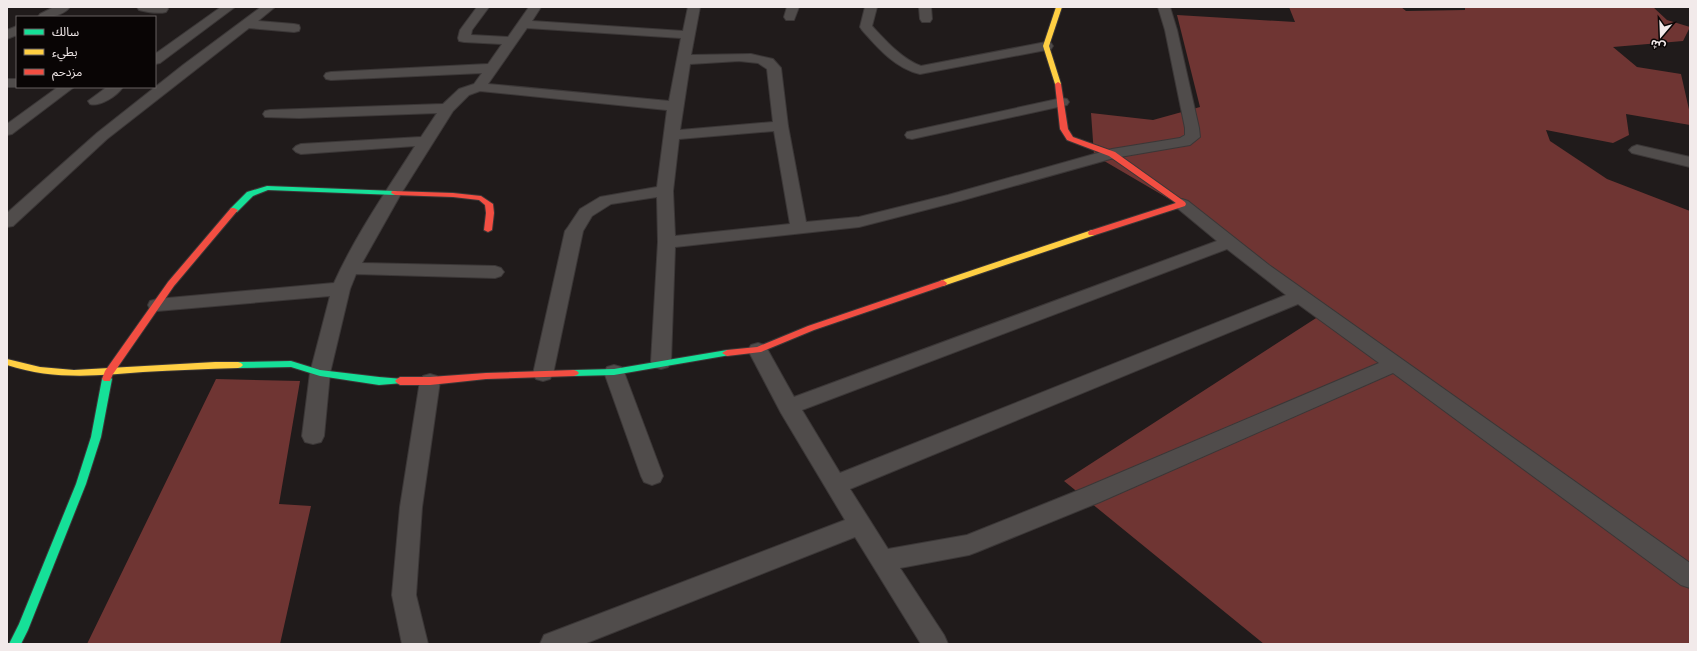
<svg xmlns="http://www.w3.org/2000/svg" width="1697" height="651" viewBox="0 0 1697 651" font-family="Literata,'Noto Sans Arabic',serif">
  <style>
    .forest { fill: #6f3533 }
    .lines { fill: none; stroke-linecap: round; stroke-linejoin: round }
    .street-casing { stroke: #3b3737; stroke-width: 2 }
    .fast-casing { stroke: #3b3737; stroke-width: 2 }
    .slow-casing { stroke: #3b3737; stroke-width: 2 }
    .jam-casing { stroke: #3b3737; stroke-width: 2 }
    .street { fill: #504c4b; fill-rule: evenodd }
    .fast { fill: #16e098; fill-rule: evenodd }
    .slow { fill: #ffcf43; fill-rule: evenodd }
    .jam { fill: #f24e42; fill-rule: evenodd }
  </style>
  <rect width="100%" height="100%" fill="#201b1b"/>
  <!-- forest -->
  <path class="forest" d="M1289 7H1401L1406 11 1465 10V7H1653L1667 20 1690 27 1683 41 1613 47 1637 67 1681 74 1690 114V125L1626 114 1629 135 1613 143 1546 130 1550 141 1607 179 1690 211V644H1264L1064 481 1327 311 1243 262 1222 230 1094 155 1091 113 1153 120 1200 107 1177 15 1295 22Z
    M216 379 300 381 279 504 311 506 280 644H87Z"/>
  <g class="lines">
    <defs>
      <path id="street" d="M54 7H70C62 17 49 17 38 17L40 14Z
        M137 7H167L168 9 166 12C158 14 147 12 139 10Z
        M221 7H235L160 63 155 64V54Z
        M261 7H275L258 21 294 24 299 25 300 28 299 31 294 32 249 28 107 139 13 226 7 227V213L97 133 183 65Z
        M477 7H489L472 30 471 35 508 37 529 7H541L532 21 683 31 688 7H700L691 55 751 54 773 59 781 68 788 126 806 222 859 217 948 195 1112 149 1180 138 1185 135V128L1165 30 1158 7H1170L1177 30 1199 128 1200 137 1190 145 1114 158 960 201 859 227 675 247 671 362 668 367 661 369 654 367 651 362 658 242 657 197 611 204 592 216 583 231 553 374 550 379 543 381 536 379 533 374 565 231 568 227 580 209 600 197 657 187 667 110 480 91 469 95 453 111 402 192 362 263 495 266 501 268 504 272 501 276 495 278 356 274 350 289 330 373 324 436 321 442 313 444 305 442 302 436 310 373 330 296 157 311 150 309 148 305 150 301 157 299 334 283C355 236 387 190 415 146L301 154 296 152 293 149 296 146 301 144 421 137 437 113 299 118 265 117 263 114 265 111 270 110 443 104 459 89 474 84 482 73 331 80 326 79 324 76 326 73 331 72 488 64 502 44 464 42 459 41 458 38 460 30ZM527 28 681 38 669 101 488 84ZM739 61 758 63 767 69 773 122 680 130 690 64ZM774 131 790 224 675 236 673 191 679 139Z
        M787 7H799L794 20H786L784 17Z
        M865 7H877L872 26C886 41 902 59 921 66L1046 42 1051 43 1053 46 1051 49 1046 50 920 74C895 68 878 48 862 30L860 27Z
        M919 7H931L932 19 930 22H922L920 19Z
        M17 26V35L7 39V30Z
        M7 79H17L18 87H7Z
        M58 87H74L12 134 7 135V124Z
        M107 87H123C117 96 100 107 90 104L88 101Z
        M1062 98 1067 99 1069 102 1067 105 912 139 907 138 905 135 907 132 912 131Z
        M1637 145 1690 157V167L1632 153 1629 150 1632 147Z
        M1182 199 1188 201 1269 265 1690 563V588L1681 585 1393 373 1100 502 977 552 969 555 900 568 944 635 948 644H921L855 537 584 644H540L544 635 845 520 781 413 748 350 751 345 758 343 765 345 794 397 1217 241 1176 207 1174 204 1176 201ZM1227 249 1286 295 840 473 802 410ZM1298 304 1379 363 1084 488 967 535 888 549 850 489Z
        M614 365 621 367 624 372 663 476 660 482 652 485 644 482 641 476 604 372 607 367Z
        M430 374 437 376 440 381 422 507 416 595 428 644H402L392 595 400 507 420 381 423 376Z"/>
      <path id="fast" d="M267 186 395 191 399 193 395 195 268 190 253 196 237 212H231L230 210 231 208 247 192Z
        M727 350 730 351 732 353 730 355 614 375 574 376 571 375 569 373 571 371 574 370 614 369Z
        M291 361 320 370 379 377 403 379 405 381 403 383 379 385 320 376 291 367 238 368 235 367 233 365 235 363 238 362Z
        M107 375 110 377 112 379 101 437 86 484 28 630 21 644H9L19 624 76 484 91 437 102 379 104 377Z"/>
      <path id="slow" d="M1056 7H1062L1049 46 1061 84 1058 86 1055 84 1043 46Z
        M1092 230 1096 233 1095 235 946 285 943 286 939 283 940 281Z
        M7 359 40 367 74 370 215 362H238L241 363 243 365 241 367 238 368C206 369 175 370 143 372 96 376 52 380 7 365Z"/>
      <path id="jam" d="M1058 82 1061 84 1068 129 1073 137 1115 152 1185 202 1186 204 1185 206 1095 235H1089L1088 233 1089 231 1176 203 1109 156 1067 140 1060 129 1055 84Z
        M392 191 453 193 481 196 493 204 494 213 492 230 488 232 484 230 486 213 485 205 479 200 453 197 395 195 391 193Z
        M231 208H234L238 210 174 286 113 374 110 381H104L102 379 105 371 168 282Z
        M943 280 947 283 946 285 814 330 761 352 727 356 722 353 727 350 757 347 808 326Z
        M574 370 577 371 579 373 577 375 574 376 486 379 430 385H400L397 383 395 381 397 379 400 377H430L486 373Z"/>
    </defs>
    <!-- street casing -->
    <use href="#street" class="street-casing"/>
    <!-- fast casing -->
    <use href="#fast" class="fast-casing"/>
    <!-- slow casing -->
    <use href="#slow" class="slow-casing"/>
    <!-- jam casing -->
    <use href="#jam" class="jam-casing"/>
    <!-- street -->
    <use href="#street" class="street"/>
    <!-- fast -->
    <use href="#fast" class="fast"/>
    <!-- slow -->
    <use href="#slow" class="slow"/>
    <!-- jam -->
    <use href="#jam" class="jam"/>
  </g>
  <!-- border -->
  <rect width="1697" height="651" fill="none" stroke="#f2eaea" stroke-width="16"/>
  <!-- legend -->
  <rect x="16" y="16" width="140" height="72" fill="#090505" stroke="#666161"/>
  <rect x="24" y="29" width="20" height="6" fill="#16e098" stroke="#666161"/>
  <text x="52" y="36" font-size="12" fill="#f2eaea">سالك</text>
  <rect x="24" y="49" width="20" height="6" fill="#ffcf43" stroke="#666161"/>
  <text x="52" y="56" font-size="12" fill="#f2eaea">بطيء</text>
  <rect x="24" y="69" width="20" height="6" fill="#f24e42" stroke="#666161"/>
  <text x="52" y="76" font-size="12" fill="#f2eaea">مزدحم</text>
  <!-- north arrow -->
  <g transform="translate(1661 36) rotate(199)" stroke="#090505" stroke-width="3" paint-order="stroke">
  <path d="M0-3L7 15L0 10L-7 15Z" fill="#f2eaea"/>
  <text y="-6" font-size="11" font-weight="bold" text-anchor="middle" fill="#f2eaea">ش</text>
  </g>
</svg>
